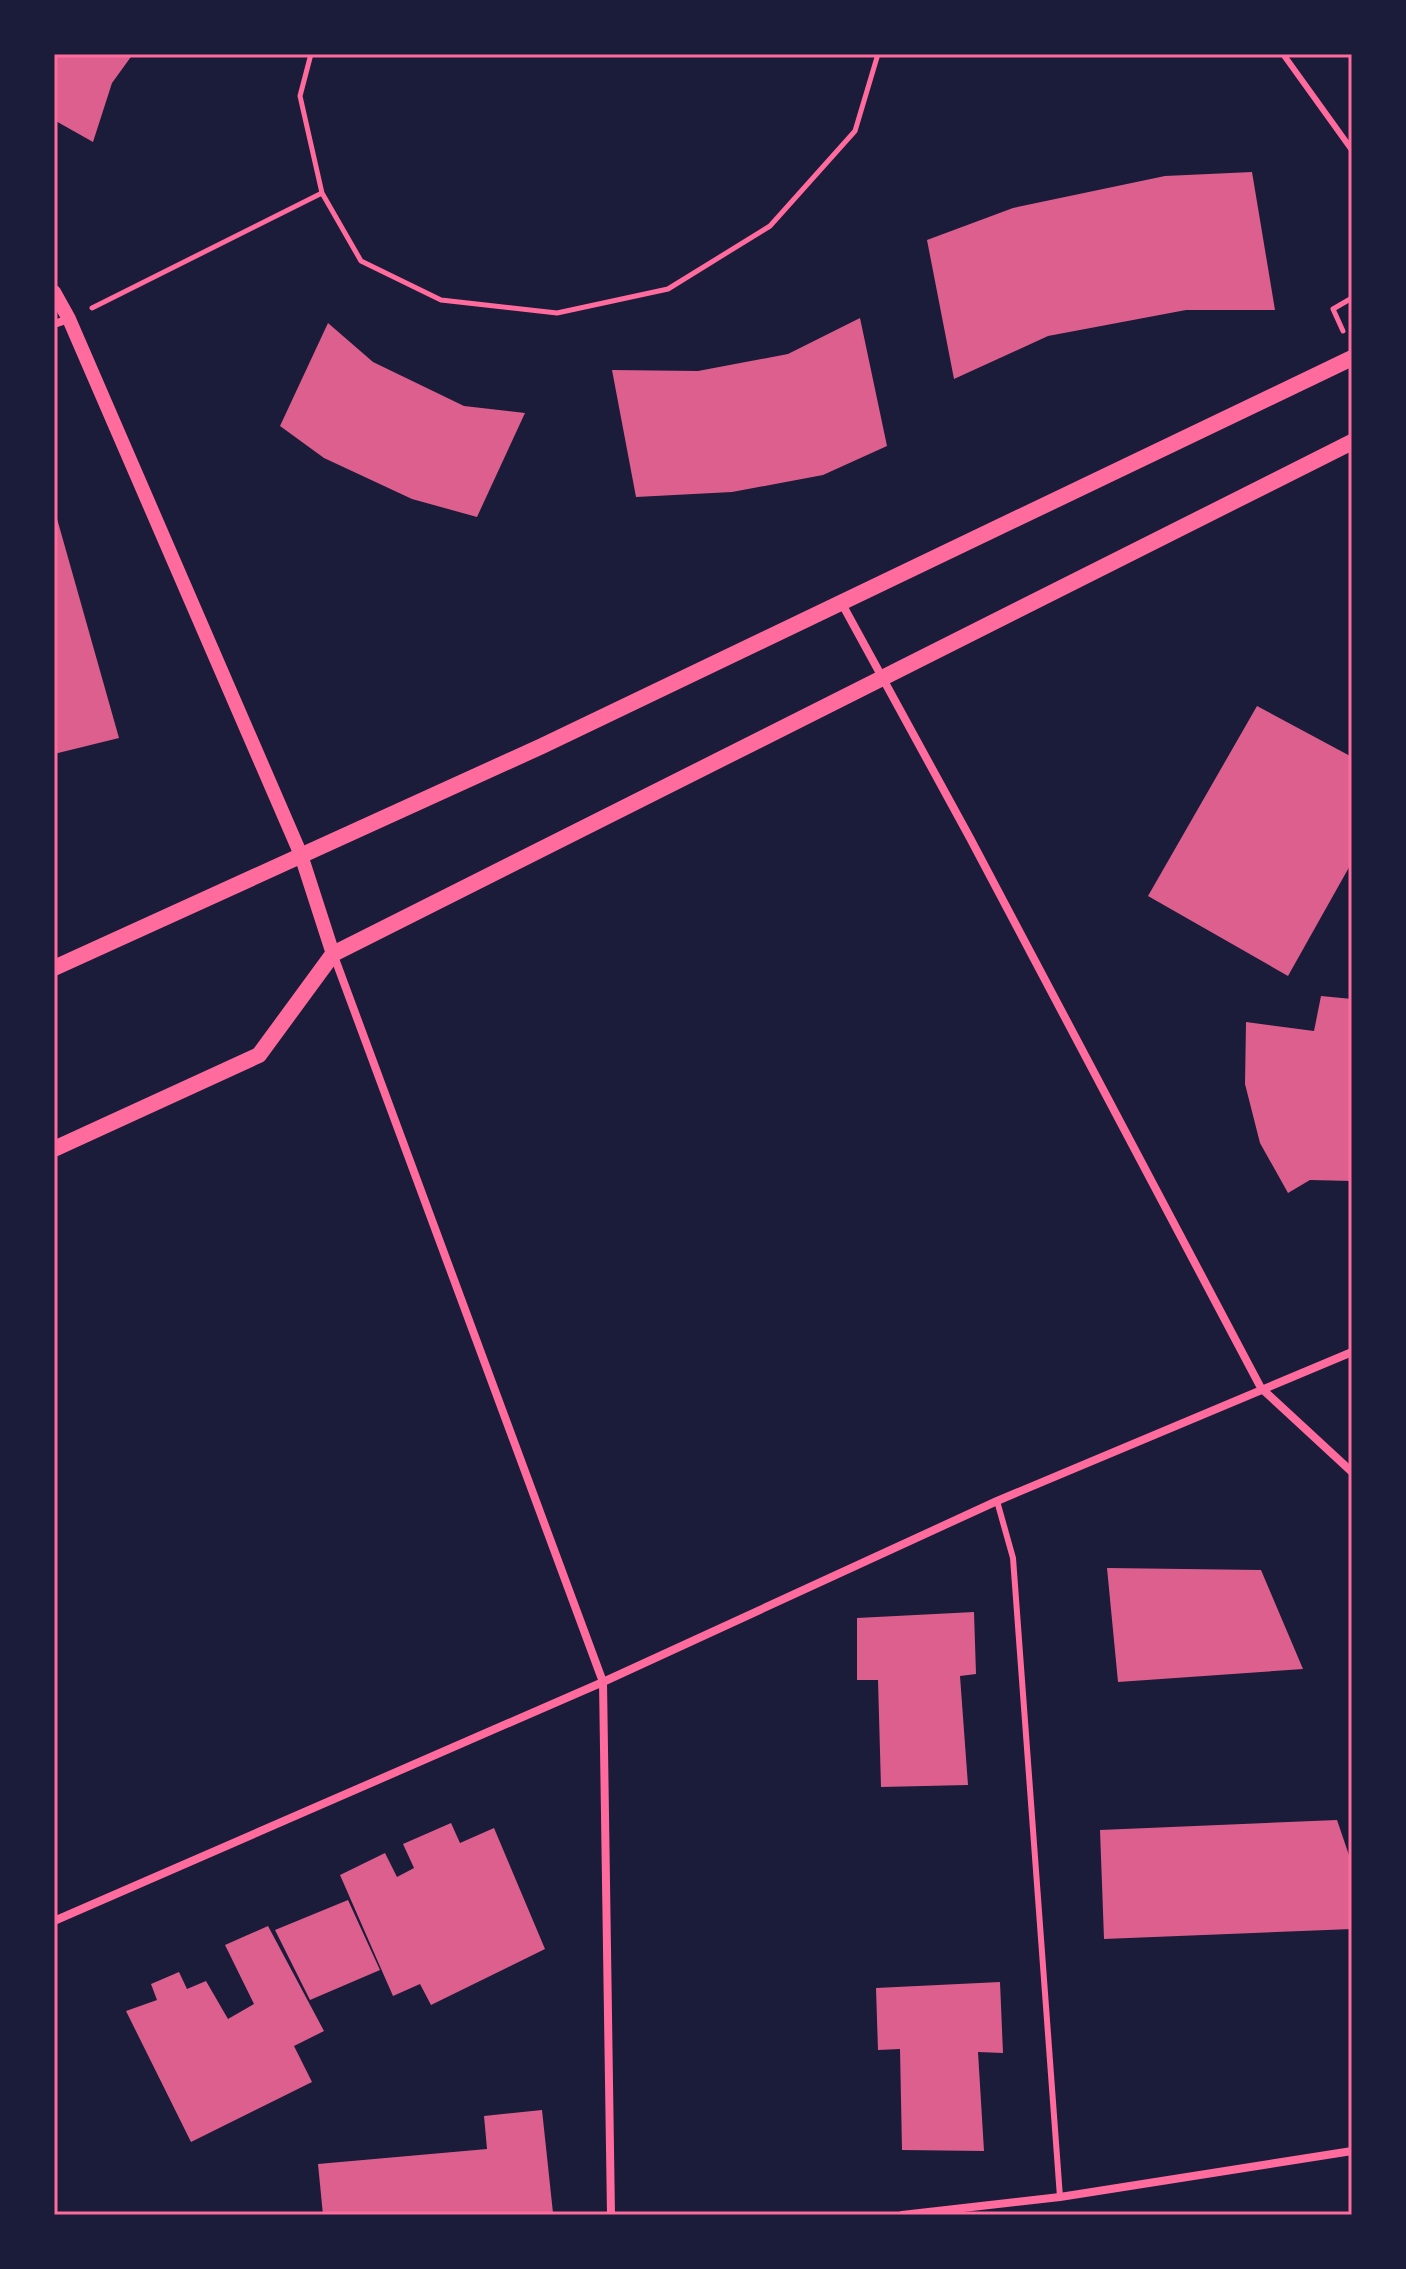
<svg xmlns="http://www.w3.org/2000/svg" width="1406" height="2269" viewBox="0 0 1406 2269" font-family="'Golos Text',sans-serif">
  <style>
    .building { fill: #dd5f8e }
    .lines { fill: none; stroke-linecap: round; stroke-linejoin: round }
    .path { stroke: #ff6b9d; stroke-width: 5 }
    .service { stroke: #ff6b9d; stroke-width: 6 }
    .minor { stroke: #ff6b9d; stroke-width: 8 }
    .tertiary { stroke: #ff6b9d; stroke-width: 14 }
    .secondary { stroke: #ff6b9d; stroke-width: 16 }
    .neatline { fill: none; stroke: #ff6b9d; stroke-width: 3 }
  </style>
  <rect width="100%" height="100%" fill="#1b1b3a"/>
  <!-- building -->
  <path class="building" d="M54 54H133L112 83 93 142 54 120Z
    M1252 172 1275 310H1186L1048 336 954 379 927 240 1013 208 1165 176Z
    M860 318 887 446 823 475 732 492 636 497 612 370 698 371 788 354Z
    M328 323 373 362 464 406 525 413 477 517 412 499 324 458 280 426Z
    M54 508 119 738 54 754Z
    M1257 706 1352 757V862L1288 976 1148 896Z
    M1321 996 1352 999V1181L1310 1180 1288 1193 1260 1143 1245 1084 1246 1022 1314 1031Z
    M1107 1568 1261 1570 1303 1669 1118 1682Z
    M974 1612 976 1674 960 1676 968 1785 881 1787 878 1680H857V1618Z
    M1337 1820 1352 1864V1929L1104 1939 1100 1830Z
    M451 1823 460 1843 494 1828 545 1949 431 2005 420 1984 393 1996 340 1875 385 1853 397 1877 414 1868 403 1844Z
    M348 1900 380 1970 310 2000 275 1930Z
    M268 1926 324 2031 294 2046 312 2082 191 2142 126 2011 157 2000 151 1984 179 1972 187 1989 206 1981 228 2019 254 2004 225 1945Z
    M1000 1982 1003 2053 978 2052 984 2151 902 2150 900 2049 878 2050 876 1988Z
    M542 2110 553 2213 323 2215 318 2164 487 2149 484 2116Z"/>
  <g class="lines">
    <!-- path -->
    <path class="path" d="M311 54 300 96 322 193 361 261 441 300 557 313 668 289 770 226 855 131 878 54
      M92 308 322 193
      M1343 331 1333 309 1352 298"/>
    <!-- service -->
    <path class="service" d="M1283 54 1352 150
      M997 1501 1013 1558 1060 2197"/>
    <!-- minor -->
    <path class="minor" d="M54 324 69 319
      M841 602 970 838 1261 1388 1352 1472
      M334 956 603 1682 611 2215
      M54 1921 603 1682 997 1501 1352 1352
      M902 2215 1060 2197 1352 2151"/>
    <!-- tertiary -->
    <path class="tertiary" d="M54 292 69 319 301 855 333 954"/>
    <!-- secondary -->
    <path class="secondary" d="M54 968 542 746 1352 358
      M54 1149 259 1055 333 954 1352 442"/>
  </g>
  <!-- border -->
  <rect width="1406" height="2269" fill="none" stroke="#1b1b3a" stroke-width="112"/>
  <rect x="56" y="56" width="1294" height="2157" class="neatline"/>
</svg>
